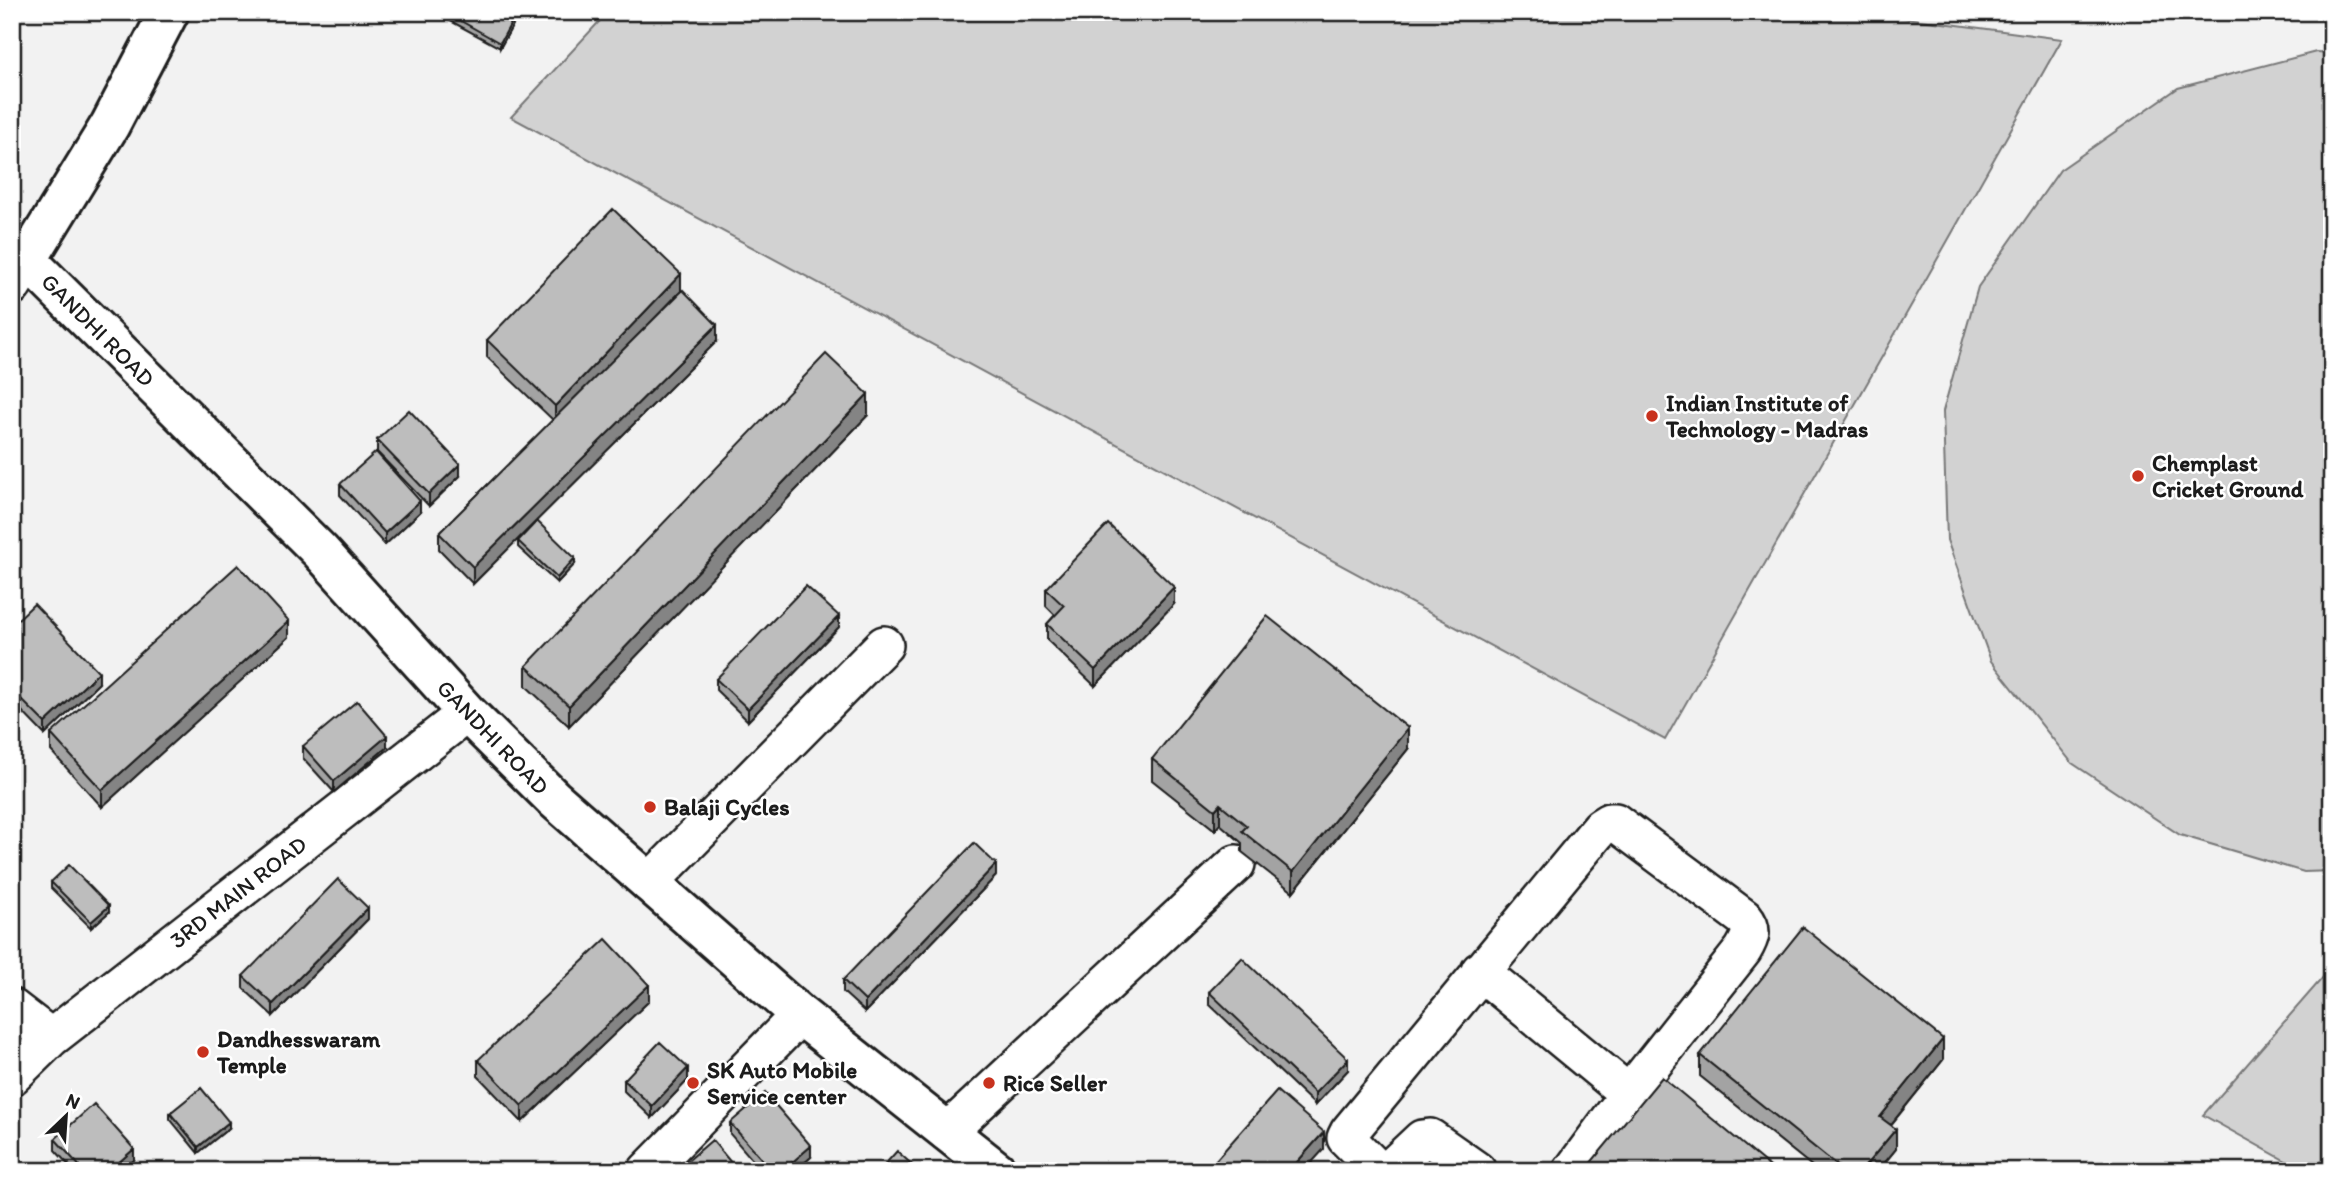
<svg xmlns="http://www.w3.org/2000/svg" width="2344" height="1183" viewBox="0 0 2344 1183" font-family="Itim,sans-serif">
  <style>
    .green { fill: #d2d2d2; stroke: #777; stroke-width: 2 }
    .lines { fill: none; stroke-linecap: round; stroke-linejoin: round }
    .minor-casing { stroke: #1c1c1c; stroke-width: 42 }
    .tertiary-casing { stroke: #1c1c1c; stroke-width: 44 }
    .secondary-casing { stroke: #1c1c1c; stroke-width: 44 }
    .minor { stroke: #fff; stroke-width: 37 }
    .tertiary { stroke: #fff; stroke-width: 38 }
    .secondary { stroke: #fff; stroke-width: 38 }
    .wall { fill: #a3a3a3; stroke: #1c1c1c; stroke-width: 2 }
    .shaded-wall { fill: #848484; stroke: #1c1c1c; stroke-width: 2 }
    .building { fill: #bdbdbd; stroke: #1c1c1c; stroke-width: 2 }
    .poi-dot { fill: #c8321e; stroke: #fff; stroke-width: 2.5 }
    .labels { text-anchor: middle; dominant-baseline: central; stroke-width: 5; stroke-linejoin: round; paint-order: stroke }
    .street-label { font-size: 23px; fill: #1c1c1c; stroke: #fff }
    .poi-label { font-size: 23px; font-weight: bold; fill: #1c1c1c; stroke: #fff; text-anchor: start }
  </style>
  <rect width="100%" height="100%" fill="#f2f2f2"/>
  <filter id="ink" filterUnits="userSpaceOnUse"><feTurbulence type="fractalNoise" baseFrequency=".0143" numOctaves="2"/><feDisplacementMap in="SourceGraphic" scale="14" xChannelSelector="R" yChannelSelector="G"/><feConvolveMatrix kernelMatrix="1 2 1 2 8 2 1 2 1" color-interpolation-filters="sRGB"/></filter>
  <g filter="url(#ink)">
    <!-- green -->
    <path class="green" d="M608 12H1860L2062 39 1665 740 511 117Z
      M2316 52 2332 53V871L2304 872 2180 835 2072 763 1991 661 1947 540 1943 411 1978 287 2060 170 2178 88Z
      M2332 967V1171H2304L2203 1115Z"/>
    <g class="lines">
      <defs>
        <path id="minor" d="M649 883 884 645
          M1480 971 1629 1094
          M12 1008 51 1038
          M12 1076 51 1038 467 713
          M947 1132 1236 864
          M647 1171 800 1015
          M1379 1171 1346 1138 1349 1132 1601 827 1609 822H1615L1744 918C1754 930 1750 938 1743 950L1629 1094 1572 1171
          M1388 1171 1422 1139 1430 1138 1477 1171"/>
        <path id="tertiary" d="M12 248 28 261 320 551 467 713 553 798 800 1015 997 1171"/>
        <path id="secondary" d="M12 285 110 125 169 12"/>
      </defs>
      <!-- minor casing -->
      <use href="#minor" class="minor-casing"/>
      <!-- tertiary casing -->
      <use href="#tertiary" class="tertiary-casing"/>
      <!-- secondary casing -->
      <use href="#secondary" class="secondary-casing"/>
      <!-- minor -->
      <use href="#minor" class="minor"/>
      <!-- tertiary -->
      <use href="#tertiary" class="tertiary"/>
      <!-- secondary -->
      <use href="#secondary" class="secondary"/>
    </g>
    <!-- wall -->
    <path class="wall" d="M434 12H520L500 48Z
      M681 291 660 313 717 341 473 584 439 549V533L553 420 487 357V340Z
      M868 415 569 726 526 686V666Z
      M377 440 460 476 429 506 377 452Z
      M340 484 420 512 385 545 340 495Z
      M518 541 575 564 557 583 518 547Z
      M1046 589 1174 604 1095 686 1047 640V624L1055 615 1046 606Z
      M12 625 99 683 45 735 12 701Z
      M839 627 748 721 716 690V679Z
      M289 637 102 807 51 751V734Z
      M303 746 387 747 334 792 303 758Z
      M1408 749 1293 892 1242 852V843L1220 824 1215 830 1152 780V759Z
      M996 876 865 1012 843 992V980Z
      M51 882 109 912 91 928 51 888Z
      M368 919 273 1016 243 988V976Z
      M1209 992 1348 1070 1315 1105 1209 1004Z
      M649 1001 522 1122 478 1076V1060Z
      M1700 1055 1943 1060 1891 1125 1896 1149 1878 1171H1818L1700 1076Z
      M624 1080H688L652 1118 624 1091Z
      M170 1113 229 1128 198 1153 170 1119Z
      M730 1123 811 1157 795 1171H762L730 1134Z
      M55 1139 134 1160 122 1171H74L55 1150Z"/>
    <!-- shaded-wall -->
    <path class="shaded-wall" d="M517 12H520L500 48V43Z
      M681 274V291L555 422V406Z
      M717 325V341L473 584V567Z
      M868 394V415L569 726V706Z
      M460 464V476L429 506V494Z
      M420 501V512L385 545V533Z
      M575 558V564L557 583V578Z
      M1174 587V604L1095 686V670Z
      M839 616V627L748 721V709Z
      M289 621V637L102 807V790Z
      M99 672V683L45 735V723Z
      M1408 728V749L1293 892V872Z
      M387 736V747L334 792V781Z
      M1220 804V824L1215 830V810Z
      M996 864V876L865 1012V1001Z
      M109 906V912L91 928V922Z
      M368 908V919L273 1016V1004Z
      M649 985V1001L522 1122V1106Z
      M1943 1039V1060L1880 1138V1117Z
      M1348 1059V1070L1315 1105V1093Z
      M688 1068V1080L652 1118V1106Z
      M229 1122V1128L198 1153V1147Z
      M1896 1129V1149L1878 1171H1861Z
      M1324 1132V1149L1304 1171H1289Z
      M811 1146V1157L795 1171H782Z
      M134 1149V1160L122 1171H109Z"/>
    <!-- building -->
    <path class="building" d="M445 12H517L500 43Z
      M613 209 681 274 555 406 487 340Z
      M683 290 717 325 473 567 439 533Z
      M826 354 868 394 569 706 526 666Z
      M409 410 460 464 429 494 377 440Z
      M376 452 420 501 385 533 340 484Z
      M537 521 575 558 557 578 518 541Z
      M1108 524 1174 587 1095 670 1047 624 1064 606 1046 589Z
      M238 565 289 621 102 790 51 734Z
      M806 586 839 616 748 709 716 679Z
      M34 604 99 672 45 723 12 690V625Z
      M1267 616 1408 728 1293 872 1242 831 1247 826 1220 804 1215 810 1152 759Z
      M357 701 387 736 334 781 303 746Z
      M974 843 996 864 865 1001 843 980Z
      M69 865 109 906 91 922 51 882Z
      M338 879 368 908 273 1004 243 976Z
      M1803 927 1943 1039 1880 1117 1896 1129 1861 1171H1844L1700 1055Z
      M606 939 649 985 522 1106 478 1060Z
      M1242 958 1348 1059 1315 1093 1209 992Z
      M660 1042 688 1068 652 1106 624 1080Z
      M1662 1077 1775 1171H1584Z
      M201 1088 229 1122 198 1147 170 1113Z
      M1277 1091 1324 1132 1289 1171H1206Z
      M765 1093 811 1146 782 1171H772L730 1123Z
      M94 1104 134 1149 109 1171H84L55 1139Z
      M712 1140 738 1171H676Z
      M897 1151 919 1171H879Z"/>
  </g>
  <!-- markers -->
  <g class="poi-dot">
    <circle cx="1652" cy="416" r="7"/>
    <circle cx="2138" cy="476" r="7"/>
    <circle cx="650" cy="807" r="7"/>
    <circle cx="203" cy="1052" r="7"/>
    <circle cx="693" cy="1083" r="7"/>
    <circle cx="989" cy="1083" r="7"/>
  </g>
  <g class="labels">
    <!-- street labels -->
    <g class="street-label">
      <text transform="translate(98 330) rotate(45)">GANDHI ROAD</text>
      <text transform="translate(493 737) rotate(46)">GANDHI ROAD</text>
      <text transform="translate(238 892) rotate(-38)">3RD MAIN ROAD</text>
    </g>
    <!-- poi labels -->
    <g class="poi-label">
      <text x="1666" y="403">Indian Institute of<tspan x="1666" dy="26">Technology - Madras</tspan></text>
      <text x="2152" y="463">Chemplast<tspan x="2152" dy="26">Cricket Ground</tspan></text>
      <text x="664" y="807">Balaji Cycles</text>
      <text x="217" y="1039">Dandhesswaram<tspan x="217" dy="26">Temple</tspan></text>
      <text x="707" y="1070">SK Auto Mobile<tspan x="707" dy="26">Service center</tspan></text>
      <text x="1003" y="1083">Rice Seller</text>
    </g>
  </g>
  <!-- margin -->
  <rect width="2344" height="1183" fill="none" stroke="#fff" stroke-width="42"/>
  <rect x="21" y="21" width="2302" height="1141" fill="none" stroke="#1c1c1c" stroke-width="2.5" filter="url(#ink)"/>
  <!-- north arrow -->
  <g transform="translate(66 1116) rotate(25)" stroke="#ffffff" stroke-width="5" paint-order="stroke">
  <path d="M0-5L12 26L0 18L-12 26Z" fill="#1c1c1c"/>
  <text y="-10" font-size="19" font-weight="bold" text-anchor="middle" fill="#1c1c1c">N</text>
  </g>
</svg>
